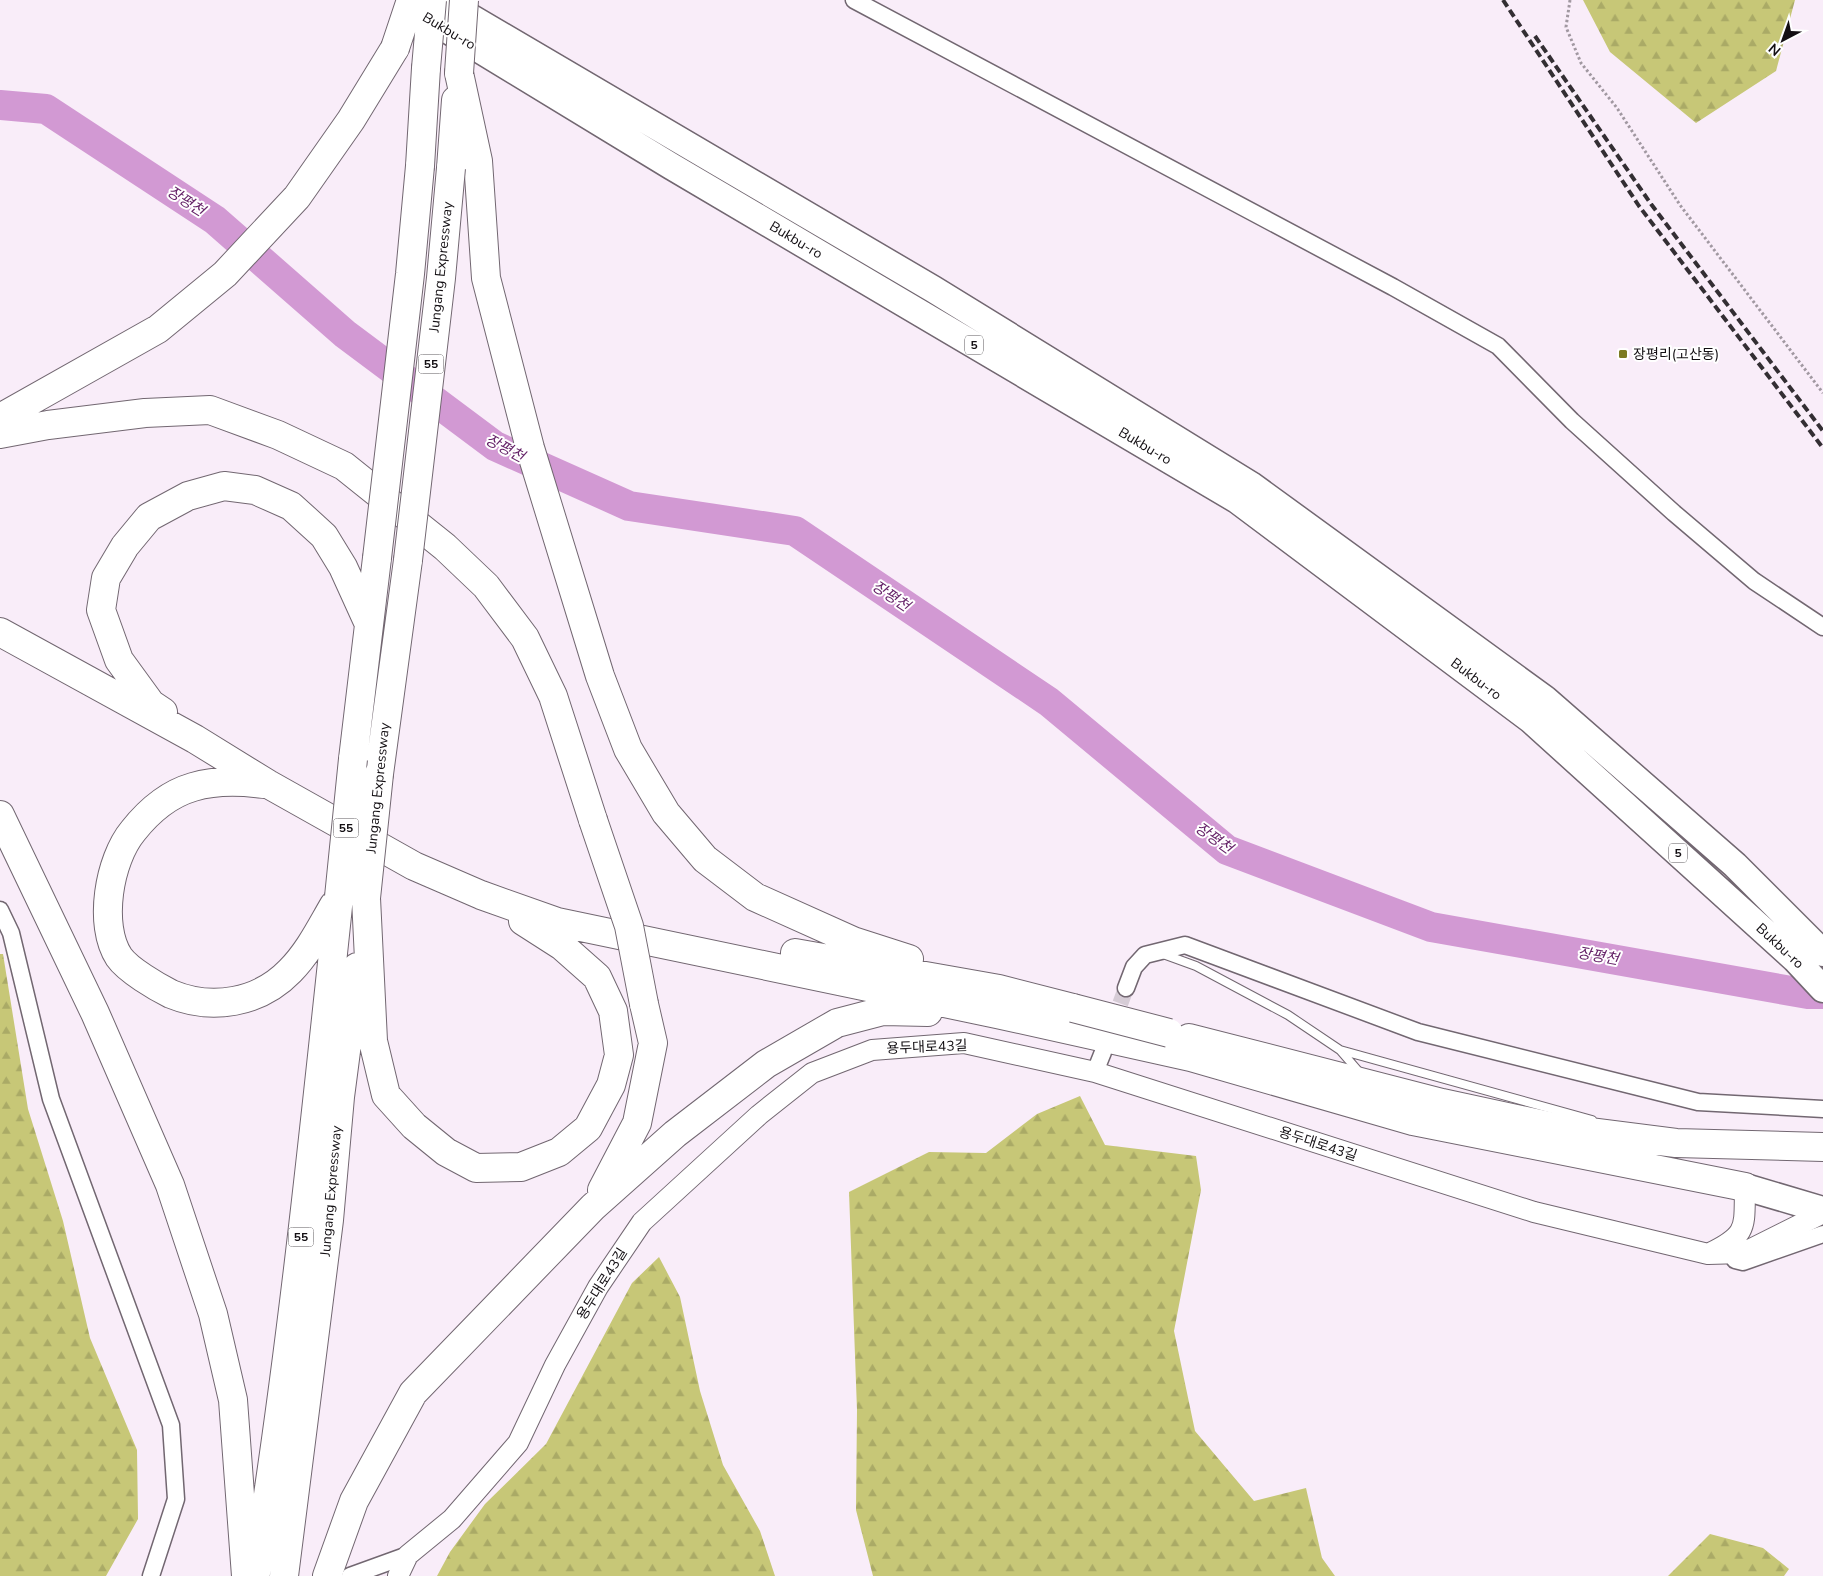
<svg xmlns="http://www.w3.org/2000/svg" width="1823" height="1576" viewBox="0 0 1823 1576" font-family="'Nunito Sans','Noto Sans KR',sans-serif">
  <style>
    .forest { fill: url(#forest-firs) }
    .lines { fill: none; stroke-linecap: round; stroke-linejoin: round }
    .river { stroke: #d299d3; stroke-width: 30 }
    .minor-tunnel { stroke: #d6ccd6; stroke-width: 16; stroke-dasharray: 16 8; stroke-linecap: butt }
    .service-casing { stroke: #726771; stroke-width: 10 }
    .minor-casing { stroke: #726771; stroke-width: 19 }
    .tertiary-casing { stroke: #726771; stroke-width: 22 }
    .trunk-casing { stroke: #726771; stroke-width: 29 }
    .motorway-casing { stroke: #726771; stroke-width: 30 }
    .path { stroke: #a198a1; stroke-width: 3; stroke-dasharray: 2.5 2.5; stroke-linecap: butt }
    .service { stroke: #fff; stroke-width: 8 }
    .minor { stroke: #fff; stroke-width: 16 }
    .tertiary { stroke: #fff; stroke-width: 20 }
    .trunk { stroke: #fff; stroke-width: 26 }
    .motorway { stroke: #fff; stroke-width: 28 }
    .rail { stroke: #332e33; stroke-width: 4; stroke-dasharray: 8 4; stroke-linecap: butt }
    .motorway-bridge-casing { stroke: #726771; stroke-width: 30; stroke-linecap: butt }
    .motorway-bridge { stroke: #fff; stroke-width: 28 }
    .poi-dot { fill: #7c7a21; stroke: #fff; stroke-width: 2 }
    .labels { text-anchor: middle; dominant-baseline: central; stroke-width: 4; stroke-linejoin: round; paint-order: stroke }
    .shield { fill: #fff; stroke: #5a575a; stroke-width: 1 }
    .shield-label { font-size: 12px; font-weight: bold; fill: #130f13 }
    .street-label { font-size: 14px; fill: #130f13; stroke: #fff }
    .poi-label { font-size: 14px; fill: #130f13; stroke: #fff; text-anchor: start }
    .water-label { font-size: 15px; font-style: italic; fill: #652268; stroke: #fff }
  </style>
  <defs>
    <pattern id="forest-firs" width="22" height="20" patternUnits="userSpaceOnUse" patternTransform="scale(1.25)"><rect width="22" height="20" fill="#c7c777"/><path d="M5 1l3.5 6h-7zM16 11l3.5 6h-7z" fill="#aa6"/></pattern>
  </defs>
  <rect width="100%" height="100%" fill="#f9edf9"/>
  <!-- forest -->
  <path class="forest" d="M1583 0H1795L1776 71 1696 123 1610 52Z
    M0 954H3L28 1109 63 1221 90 1338 137 1450 138 1519 106 1576H0Z
    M1080 1096 1105 1145 1196 1156 1201 1190 1174 1331 1195 1431 1254 1501 1306 1488 1322 1558 1335 1576H873L856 1510 857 1410 849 1192 929 1152 986 1153 1037 1114Z
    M659 1257 680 1297 700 1391 723 1465 760 1531 775 1576H437L450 1552 485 1504 546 1444 632 1283Z
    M1710 1534 1763 1548 1789 1569 1784 1576H1668Z"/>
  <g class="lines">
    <!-- river -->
    <path class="river" d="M0 105 46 109 215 220 345 334 495 446 629 506 795 531 1049 702 1227 850 1431 927 1808 994H1823"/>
    <!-- minor-tunnel -->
    <path class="minor-tunnel" d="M1112 1026 1126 988"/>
    <defs>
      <path id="service" d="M1163 954 1196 966 1288 1015 1340 1050 1592 1120
        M1340 1050 1360 1073"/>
      <path id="minor" d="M854 0 1393 287 1498 346 1572 421 1674 513 1754 581 1823 627
        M0 910 11 933 51 1099 171 1425 176 1499 151 1576
        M1126 988 1134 967 1145 955 1185 945 1418 1032 1698 1102 1823 1109
        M1095 1072 1103 1052
        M1735 1260 1743 1262 1823 1234
        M350 1576 408 1555"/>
      <path id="tertiary" d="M1710 1253C1749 1234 1744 1227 1745 1187
        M398 1576 408 1555 452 1519 518 1443 555 1365 598 1287 642 1222 759 1115 812 1073 872 1050 964 1043 1095 1072 1534 1212 1708 1254 1743 1253 1823 1213"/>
      <path id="trunk" d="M441 0 933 289 1251 485 1545 699 1735 865 1823 953
        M413 9 671 166 1237 500 1531 720 1795 959 1823 989
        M1745 1187 1823 1210"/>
      <path id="motorway" d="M459 73 478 161 486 278 530 448 600 676 628 749 666 813 705 859 755 897 853 941 909 959
        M420 166 426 68
        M451 168 456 100
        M0 418 158 329 225 274 297 197 351 120 395 48
        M0 434 48 425 145 413 210 410 278 435 344 466 445 547 486 586 525 638 553 696 593 820
        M0 632 195 739 268 784 414 866 481 895 557 922 997 1014 1191 1057 1413 1121 1745 1187
        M163 712 151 704 119 660 101 610 106 578 125 546 149 517 188 496 224 486 255 490 291 506 324 536 343 567 368 622
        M353 759 377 558
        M379 774 408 560
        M264 784C241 781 216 780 193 787 169 794 148 812 133 831 109 860 98 925 119 957 128 970 157 987 171 994 212 1011 259 1003 290 971 309 952 321 927 334 905
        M0 815 95 1013 170 1185 213 1314 233 1400 246 1576
        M366 898 373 1041 386 1095 414 1126 446 1152 476 1168 521 1167 559 1152 588 1128 611 1085 619 1055 613 1011 597 977 562 946 523 921
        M795 953 999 989 1073 1008
        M1189 1038 1442 1103 1558 1128 1676 1143 1823 1147
        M602 1190 637 1123 653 1043 644 1004
        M256 1573C292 1349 315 1122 339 897
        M284 1576 329 1220 340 1097 357 967
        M327 1576 354 1501 413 1393 593 1207 675 1134 766 1064 837 1023 883 1011 928 1012"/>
    </defs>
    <!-- service casing -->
    <use href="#service" class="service-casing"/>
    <!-- minor casing -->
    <use href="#minor" class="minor-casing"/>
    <!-- tertiary casing -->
    <use href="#tertiary" class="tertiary-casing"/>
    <!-- trunk casing -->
    <use href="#trunk" class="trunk-casing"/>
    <!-- motorway casing -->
    <use href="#motorway" class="motorway-casing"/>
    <!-- path -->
    <path class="path" d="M1570 0 1566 27 1581 63 1617 108 1680 205 1823 393"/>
    <!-- service -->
    <use href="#service" class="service"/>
    <!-- minor -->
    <use href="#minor" class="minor"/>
    <!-- tertiary -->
    <use href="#tertiary" class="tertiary"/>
    <!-- trunk -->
    <use href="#trunk" class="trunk"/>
    <!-- motorway -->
    <use href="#motorway" class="motorway"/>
    <!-- rail -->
    <path class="rail" d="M1503 0 1639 206 1823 448
      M1535 36 1651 204 1823 431"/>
    <defs>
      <path id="motorway-bridge" d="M395 48 411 0
        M426 68 432 0
        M459 73 464 0
        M377 558 410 274 420 166
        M408 560 441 278 451 168
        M593 820 629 926 644 1004
        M339 897 353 759
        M366 898 379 774
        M1073 1008 1169 1033"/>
    </defs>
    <!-- motorway-bridge casing -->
    <use href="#motorway-bridge" class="motorway-bridge-casing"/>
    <!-- motorway-bridge -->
    <use href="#motorway-bridge" class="motorway-bridge"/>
  </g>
  <!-- markers -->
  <rect class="poi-dot" x="1618" y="349" width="10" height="10" rx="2.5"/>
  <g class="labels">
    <!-- shield labels -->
    <g class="shield">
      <rect x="965" y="335.5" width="18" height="19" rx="4"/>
      <rect x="418.5" y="354.5" width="25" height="19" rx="4"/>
      <rect x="333.5" y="818.5" width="25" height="19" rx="4"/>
      <rect x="1669" y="843.5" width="18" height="19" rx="4"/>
      <rect x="288.5" y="1227.5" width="25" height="19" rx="4"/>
    </g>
    <g class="shield-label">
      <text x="974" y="345">5</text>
      <text x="431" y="364">55</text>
      <text x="346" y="828">55</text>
      <text x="1678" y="853">5</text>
      <text x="301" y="1237">55</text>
    </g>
    <!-- street labels -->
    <g class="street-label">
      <text transform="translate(449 31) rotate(31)">Bukbu-ro</text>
      <text transform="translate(796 240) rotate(31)">Bukbu-ro</text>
      <text transform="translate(441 267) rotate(-84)">Jungang Expressway</text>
      <text transform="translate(1145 446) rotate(31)">Bukbu-ro</text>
      <text transform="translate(1476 679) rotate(37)">Bukbu-ro</text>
      <text transform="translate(378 788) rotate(-84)">Jungang Expressway</text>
      <text transform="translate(1780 946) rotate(43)">Bukbu-ro</text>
      <text transform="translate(927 1047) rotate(-2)">용두대로43길</text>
      <text transform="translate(1318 1144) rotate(18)">용두대로43길</text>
      <text transform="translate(331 1191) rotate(-85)">Jungang Expressway</text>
      <text transform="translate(602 1284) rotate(-58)">용두대로43길</text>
    </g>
    <!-- poi labels -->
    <g class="poi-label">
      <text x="1633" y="354">장평리(고산동)</text>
    </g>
    <!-- water labels -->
    <g class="water-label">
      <text transform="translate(186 201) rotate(33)">장평천</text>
      <text transform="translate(505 448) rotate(28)">장평천</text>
      <text transform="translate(891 596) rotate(34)">장평천</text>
      <text transform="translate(1214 838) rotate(36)">장평천</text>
      <text transform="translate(1598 956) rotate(10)">장평천</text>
    </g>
  </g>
  <!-- north arrow -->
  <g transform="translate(1783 40) rotate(221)" stroke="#ffffff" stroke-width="4" paint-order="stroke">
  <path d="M0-4L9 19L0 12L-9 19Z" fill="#130f13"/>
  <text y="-8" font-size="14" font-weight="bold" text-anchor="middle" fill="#130f13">N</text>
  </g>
</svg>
